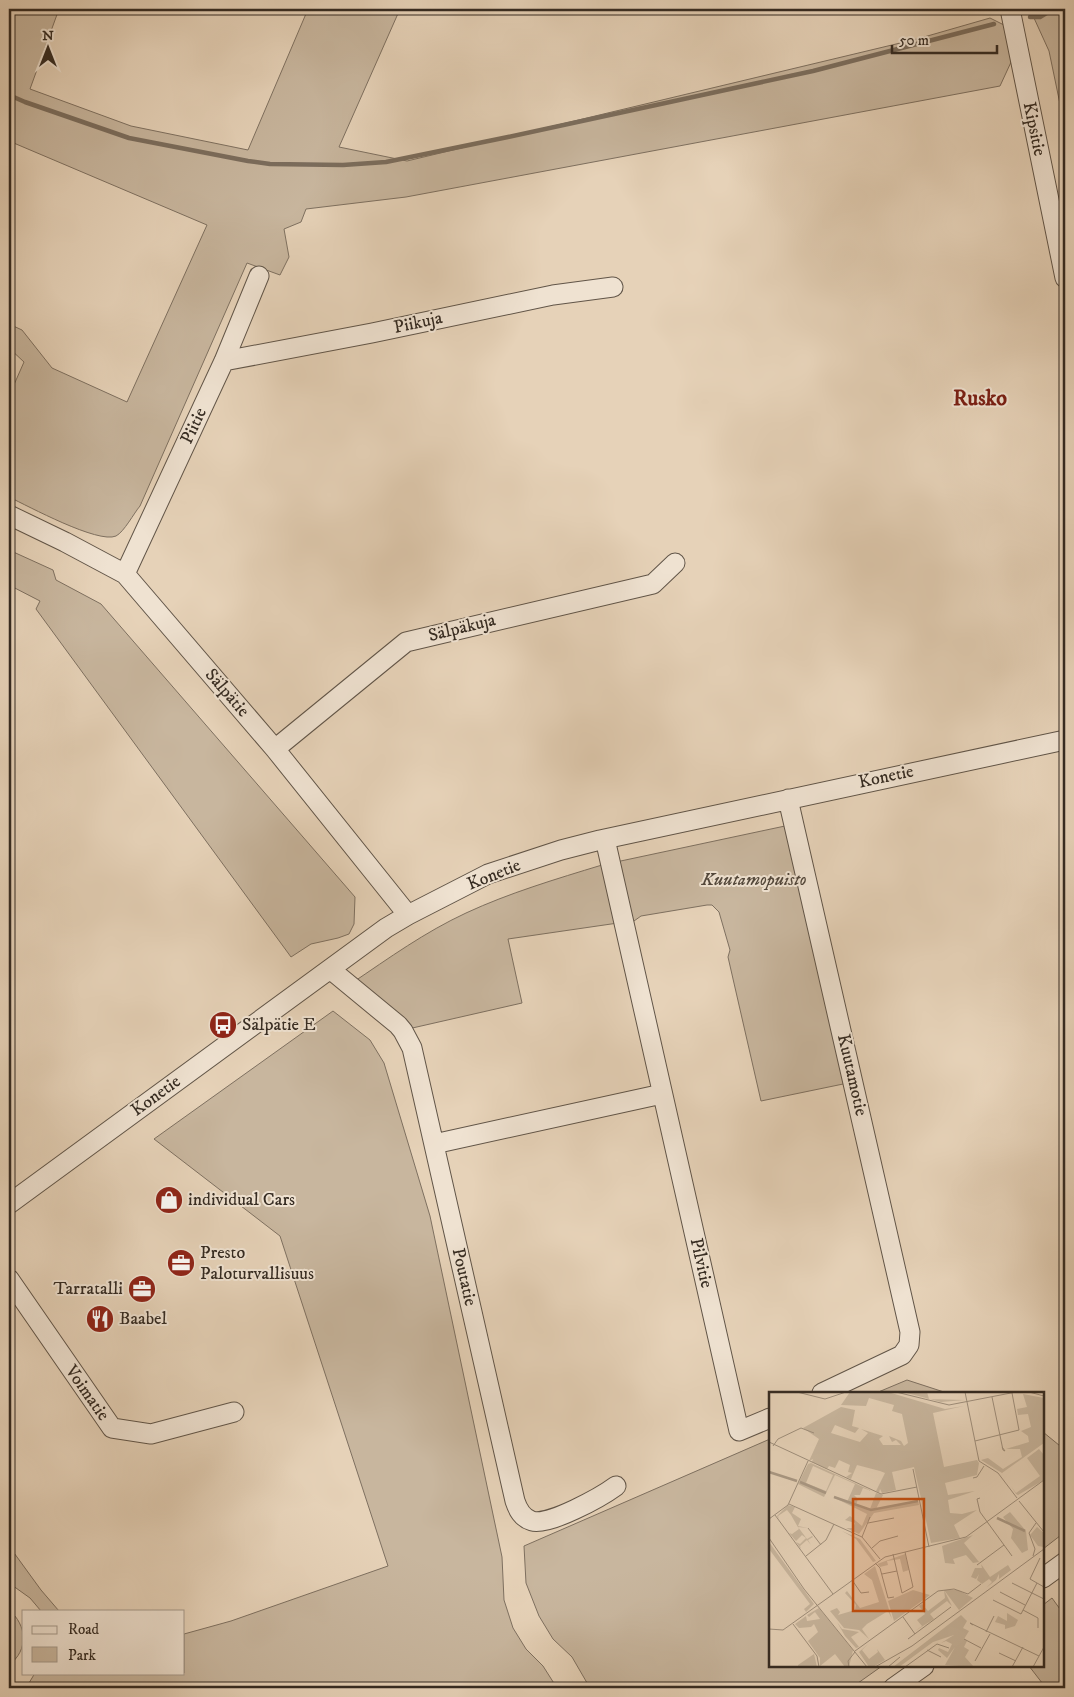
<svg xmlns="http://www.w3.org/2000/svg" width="1074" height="1697" viewBox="0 0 1074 1697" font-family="'IM FELL DW Pica',serif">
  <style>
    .green { fill: #c8b69e; stroke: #7e7060 }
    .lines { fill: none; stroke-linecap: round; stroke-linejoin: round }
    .stream { stroke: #7b6d5d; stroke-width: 4.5 }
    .minor-casing { stroke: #615548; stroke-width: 21 }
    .minor { stroke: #efe2d1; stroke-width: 19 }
    .labels { text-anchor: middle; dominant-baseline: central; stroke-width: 4; stroke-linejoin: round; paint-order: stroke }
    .street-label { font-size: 18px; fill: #352b22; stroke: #efe2d1 }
    .park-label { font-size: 18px; font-style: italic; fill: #52473b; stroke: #efe2d1 }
    .poi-label { font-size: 18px; fill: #352b22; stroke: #efe2d1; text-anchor: start }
    .district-label { font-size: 22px; font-weight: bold; fill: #7a1f14; stroke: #efe2d1 }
    .inset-river { fill: none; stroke: #aa9985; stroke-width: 2.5 }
    .inset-road { fill: none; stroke: #9f8f7c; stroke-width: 1 }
    .view { fill: #c45010; fill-opacity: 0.15; stroke: #c45010; stroke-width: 2.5 }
    .inset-edge { fill: none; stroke: #352b22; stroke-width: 2.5 }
  </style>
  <rect width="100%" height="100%" fill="#e6d2b8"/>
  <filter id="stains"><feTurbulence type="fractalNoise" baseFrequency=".004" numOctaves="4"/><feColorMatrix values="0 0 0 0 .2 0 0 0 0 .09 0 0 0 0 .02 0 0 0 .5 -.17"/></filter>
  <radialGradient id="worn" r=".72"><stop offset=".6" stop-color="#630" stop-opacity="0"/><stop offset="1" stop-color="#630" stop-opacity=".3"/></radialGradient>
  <!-- green -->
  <path class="green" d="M9 9H59L30 89 131 126 248 150 308 9H400L339 147 407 161 917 39 990 18 1004 25 1012 60 1000 86 406 197 306 209 301 222 284 229 289 257 280 275 247 263 140 506C134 513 124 532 116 536 98 544 28 506 9 497V396L24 362 9 348V324L22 330 52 368 127 402 207 225 9 141Z
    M1032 9H1065V128L1049 51 1034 18Z
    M9 550 53 570 56 580 101 604 355 897 354 924 349 934 338 938 311 944 291 957 36 609 40 601 9 585Z
    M785 826 848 1083 761 1101 728 957 730 950 719 912 712 905H707L641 916 634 921H628L616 862Z
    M602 865 618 923 508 939 522 1003 408 1029 352 983C389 958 425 932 466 913 509 893 556 879 602 865Z
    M333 1011 370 1040 384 1063 430 1216 502 1557 504 1600 513 1628 526 1649 543 1666 557 1688H14L29 1683 35 1673H184V1634L231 1621 388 1566 280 1236 154 1139Z
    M907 1380 947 1393H876Z
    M1043 1432 1065 1450V1532L1043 1549Z
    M770 1439V1666H882L851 1688H590L572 1657 553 1639 539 1616 526 1583 524 1546Z
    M9 1546 41 1590 59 1611H41L30 1598 9 1583Z
    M1052 1598 1065 1616V1688H1046L1029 1666H1043V1605Z
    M9 1610C27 1625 29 1650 9 1665Z"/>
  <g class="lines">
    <!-- stream -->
    <path class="stream" d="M1030 17H1040L1053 9
      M9 95 25 102 129 138 248 161 270 164 343 165 386 162 508 137 813 71 994 24"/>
    <defs>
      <path id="minor" d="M1010 9 1065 278
        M224 361 372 333 553 295 613 287
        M9 515 65 542 125 574 275 749 408 915
        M125 574 224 361 259 276
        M275 749 406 642 653 584 675 563
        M788 799 910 1332 909 1345 902 1355 822 1393
        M605 839 739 1431 770 1418
        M330 969 398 1025 403 1031 412 1048 515 1501C518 1510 522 1518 532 1521 549 1526 601 1497 616 1486
        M434 1144 662 1094
        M9 1204 386 928 408 915 488 874 561 850 600 840 1065 740
        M9 1279 112 1428 151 1434 234 1412
        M1043 1578 1065 1562
        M893 1688 924 1666"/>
    </defs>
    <!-- minor casing -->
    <use href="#minor" class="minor-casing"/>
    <!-- minor -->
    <use href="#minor" class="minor"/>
  </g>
  <!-- icons -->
  <defs>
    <symbol id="bus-disc" viewBox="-11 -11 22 22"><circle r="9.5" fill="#8f2418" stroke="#efe2d1"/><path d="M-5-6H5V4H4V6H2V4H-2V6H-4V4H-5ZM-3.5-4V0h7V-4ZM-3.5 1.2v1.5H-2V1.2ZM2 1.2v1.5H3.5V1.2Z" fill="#fff"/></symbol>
    <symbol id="shop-disc" viewBox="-11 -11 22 22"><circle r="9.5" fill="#8f2418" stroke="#efe2d1"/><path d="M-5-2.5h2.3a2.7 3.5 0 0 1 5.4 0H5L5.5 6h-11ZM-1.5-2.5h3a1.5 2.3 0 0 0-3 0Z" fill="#fff"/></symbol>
    <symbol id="office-disc" viewBox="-11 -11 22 22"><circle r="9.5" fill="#8f2418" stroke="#efe2d1"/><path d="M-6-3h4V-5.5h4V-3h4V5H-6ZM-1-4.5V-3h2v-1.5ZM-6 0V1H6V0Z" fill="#fff"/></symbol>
    <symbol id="restaurant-disc" viewBox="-11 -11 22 22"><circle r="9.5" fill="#8f2418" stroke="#efe2d1"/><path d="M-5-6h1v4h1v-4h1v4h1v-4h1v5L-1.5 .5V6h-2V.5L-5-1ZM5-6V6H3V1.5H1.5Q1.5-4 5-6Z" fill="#fff"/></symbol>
  </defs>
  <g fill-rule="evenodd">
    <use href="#bus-disc" x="207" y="1009" width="32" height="32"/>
    <use href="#shop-disc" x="153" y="1184" width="32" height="32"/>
    <use href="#office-disc" x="165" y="1247" width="32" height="32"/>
    <use href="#office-disc" x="126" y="1273" width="32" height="32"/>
    <use href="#restaurant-disc" x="84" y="1303" width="32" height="32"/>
  </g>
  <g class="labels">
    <!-- street labels -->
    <g class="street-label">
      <text transform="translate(1034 129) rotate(78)">Kipsitie</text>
      <text transform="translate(418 323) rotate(-12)">Piikuja</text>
      <text transform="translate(194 426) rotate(-65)">Piitie</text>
      <text transform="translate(462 628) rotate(-14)">Sälpäkuja</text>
      <text transform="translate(227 693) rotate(49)">Sälpätie</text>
      <text transform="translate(886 777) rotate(-12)">Konetie</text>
      <text transform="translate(494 875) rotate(-22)">Konetie</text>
      <text transform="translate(852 1075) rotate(77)">Kuutamotie</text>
      <text transform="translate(156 1096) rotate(-36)">Konetie</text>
      <text transform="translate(701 1263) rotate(77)">Pilvitie</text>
      <text transform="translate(464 1277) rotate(77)">Poutatie</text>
      <text transform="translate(87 1393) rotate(55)">Voimatie</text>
    </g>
    <!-- park labels -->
    <g class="park-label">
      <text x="754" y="880">Kuutamopuisto</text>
    </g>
    <!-- poi labels -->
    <g class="poi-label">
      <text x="242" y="1025">Sälpätie E</text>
      <text x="188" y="1200">individual Cars</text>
      <text x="200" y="1253">Presto<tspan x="200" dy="21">Paloturvallisuus</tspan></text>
      <text x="123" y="1289" text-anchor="end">Tarratalli</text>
      <text x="119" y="1319">Baabel</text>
    </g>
    <!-- district labels -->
    <g class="district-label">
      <text x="980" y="398">Rusko</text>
    </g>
  </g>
  <!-- overview -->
  <g transform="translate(769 1392)">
    <rect width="275" height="275" fill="#e6d2b8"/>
    <path d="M81 0H119L176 17 195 14 164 21 175 75 208 68 210 71 208 83 176 91 179 103 206 99 179 108 181 121 193 122 208 118 185 133 191 146 162 151 145 75 123 80 127 98 113 101 111 97 110 101 107 99 116 81 111 79 88 73 82 87 77 85 83 81 79 80 81 73 70 68 66 76 60 74 58 77 43 70 44 67 40 69 50 47 34 36 72 15 86 18 83 34 90 36 86 41 66 33 62 41 91 50 99 41 92 37 114 44 110 47 114 53H132L127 48 123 50 120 44 132 49 135 54 139 51 133 22 123 19 125 13 100 6 97 14 72 13ZM134 0H158L160 7 196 8 172 10ZM254 2 275 6V51L233 81 212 68 219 66 234 77 253 65 251 57H237L260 50 259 44 252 39 262 35 259 22 249 23 248 17 258 15ZM270 57 275 63V88L249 103 247 102 242 94 247 101 271 84 258 66ZM42 71 103 99 94 96 91 103H85L89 107 87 113 93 116 101 117 107 101 114 103 107 117 149 109 150 113 105 121 90 142 77 136H84L86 131 76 128 81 124 93 134 98 122 64 105 78 110 86 92 66 83 55 105 29 92 39 72ZM44 74 64 83 57 99 37 91ZM19 113 26 115 23 121 32 127 29 134 39 136 29 135 38 147 43 144 44 145 39 148 42 153 38 148 31 154 32 157 27 150 31 152 37 146 33 143 27 149 20 141 23 142 30 137 22 123 18 118 9 124 10 127 8 124ZM241 120 257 139 259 158 253 161 242 146 244 137 234 125ZM268 135 275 141V155L269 154 261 143ZM73 139 91 147 107 169 104 170 87 147ZM204 143 195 151 210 170 204 171 197 163 184 167 186 172 176 171 173 154ZM0 150 45 212 37 220 35 217 41 212 0 157ZM136 162 140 178 134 180 131 167 118 169 119 173 111 175 108 172ZM212 172 221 185 239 173 242 178 230 187V182L227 188 217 196 223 190 220 187 213 192 208 188 210 182 207 187 202 185 206 176H213ZM106 174 123 227 119 219 98 232 93 237 100 247 90 238 75 236 61 219 68 216 71 220 69 223 86 218 87 213 76 201 78 199 91 216 110 210 103 188 95 182ZM144 198 161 203 125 229 119 209ZM175 198H189L204 206 190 218ZM175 198 183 214 178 209 161 222 165 227 146 239 153 234 148 228 156 222 150 214 153 212 159 219 176 206ZM50 216 84 258 80 275H76L66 262 51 274V266L39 249 49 240 45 232 42 235 30 236 26 232 37 224 38 229 51 227 46 220 40 225 38 223ZM238 221 249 228 246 234 236 237V233L226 230 229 224 238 229ZM192 223 198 229 194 236 200 239 195 247 198 249 195 255 200 258 196 265 205 275 176 273 186 255 178 266 169 258 170 256 179 260 183 252 177 249 172 251 185 243 164 250 130 275H124ZM68 230 73 237 90 240 82 245 90 255 87 256 76 244ZM99 252 93 258 100 267 109 260 108 257 116 268 104 275H100L90 260ZM45 262 48 275H29V273Z" fill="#c8b69e" fill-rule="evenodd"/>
    <path class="inset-river" d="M0 80 28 89M31 90 57 101M65 105 102 118 149 109M228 126 256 139"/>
    <path class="inset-road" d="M28 0 56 7 77 0M127 0 180 13 247 0M196 0 210 69 229 81 248 106M260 0 275 4M223 5 234 58 236 59 233 55M206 49 250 38 243 1M0 50 112 102 148 95M4 54 9 47 32 36 45 41M144 77 160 155M204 86 208 85 215 74M211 106 208 107 211 120 243 164M250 109 275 140M20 112 93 145 111 167M6 123 64 202M0 127 19 113 39 69M99 131 125 126M39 136 52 153M93 145 101 125M0 146 35 197 98 275M103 156 111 149 129 144M124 162 133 201 144 195 136 160M37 164 57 148 65 132M264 164 266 157 260 141 267 131M271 166 261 187 275 195M106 171 111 176 119 206 125 205M208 173 235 153M113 182 128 179M83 188 92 201 100 200M243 191 275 207M231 200 256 213M224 208 252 222 268 191M254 218 269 226V236M134 225 146 242M24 232 48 264 50 275M204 233 201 231 270 264M0 237 14 238 116 165 197 145 275 88M217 240 225 224M139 247 182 215M195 247 212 256M158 258 172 265M86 259 169 199 185 197 199 202 212 192M230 261 247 269M206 269 221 242M80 275 79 269 86 260M106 275 143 254 275 157M119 275 131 265M136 275 168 252 180 256M243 275 254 255M264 275 275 255"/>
    <path class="view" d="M84 107H155V219H84Z"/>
    <rect width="275" height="275" class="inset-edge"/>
  </g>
  <!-- margin -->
  <rect width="1074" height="1697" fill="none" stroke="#e6d2b8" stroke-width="30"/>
  <rect x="10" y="10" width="1054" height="1677" fill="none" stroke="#352b22" stroke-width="2.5"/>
  <rect x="15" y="15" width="1044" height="1667" fill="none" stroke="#352b22"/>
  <!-- legend -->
  <rect x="22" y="1610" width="162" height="65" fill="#efe2d1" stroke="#a5998b"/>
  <rect x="32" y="1626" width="25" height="8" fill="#efe2d1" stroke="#a5998b"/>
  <text x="68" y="1634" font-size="15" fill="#352b22">Road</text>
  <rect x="32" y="1647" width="25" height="15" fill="#c8b69e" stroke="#a5998b"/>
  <text x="68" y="1660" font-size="15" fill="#352b22">Park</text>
  <!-- north arrow -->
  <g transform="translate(48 48)" stroke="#efe2d1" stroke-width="4" paint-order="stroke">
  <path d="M0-4L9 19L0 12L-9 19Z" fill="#352b22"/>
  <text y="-8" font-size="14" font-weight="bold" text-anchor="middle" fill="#352b22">N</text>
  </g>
  <!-- scale -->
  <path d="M892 45v8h105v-8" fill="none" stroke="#352b22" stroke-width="2.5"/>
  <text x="899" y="45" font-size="15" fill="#352b22" stroke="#efe2d1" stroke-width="4" paint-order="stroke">50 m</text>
  <rect width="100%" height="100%" filter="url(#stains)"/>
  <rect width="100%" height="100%" fill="url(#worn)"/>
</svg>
